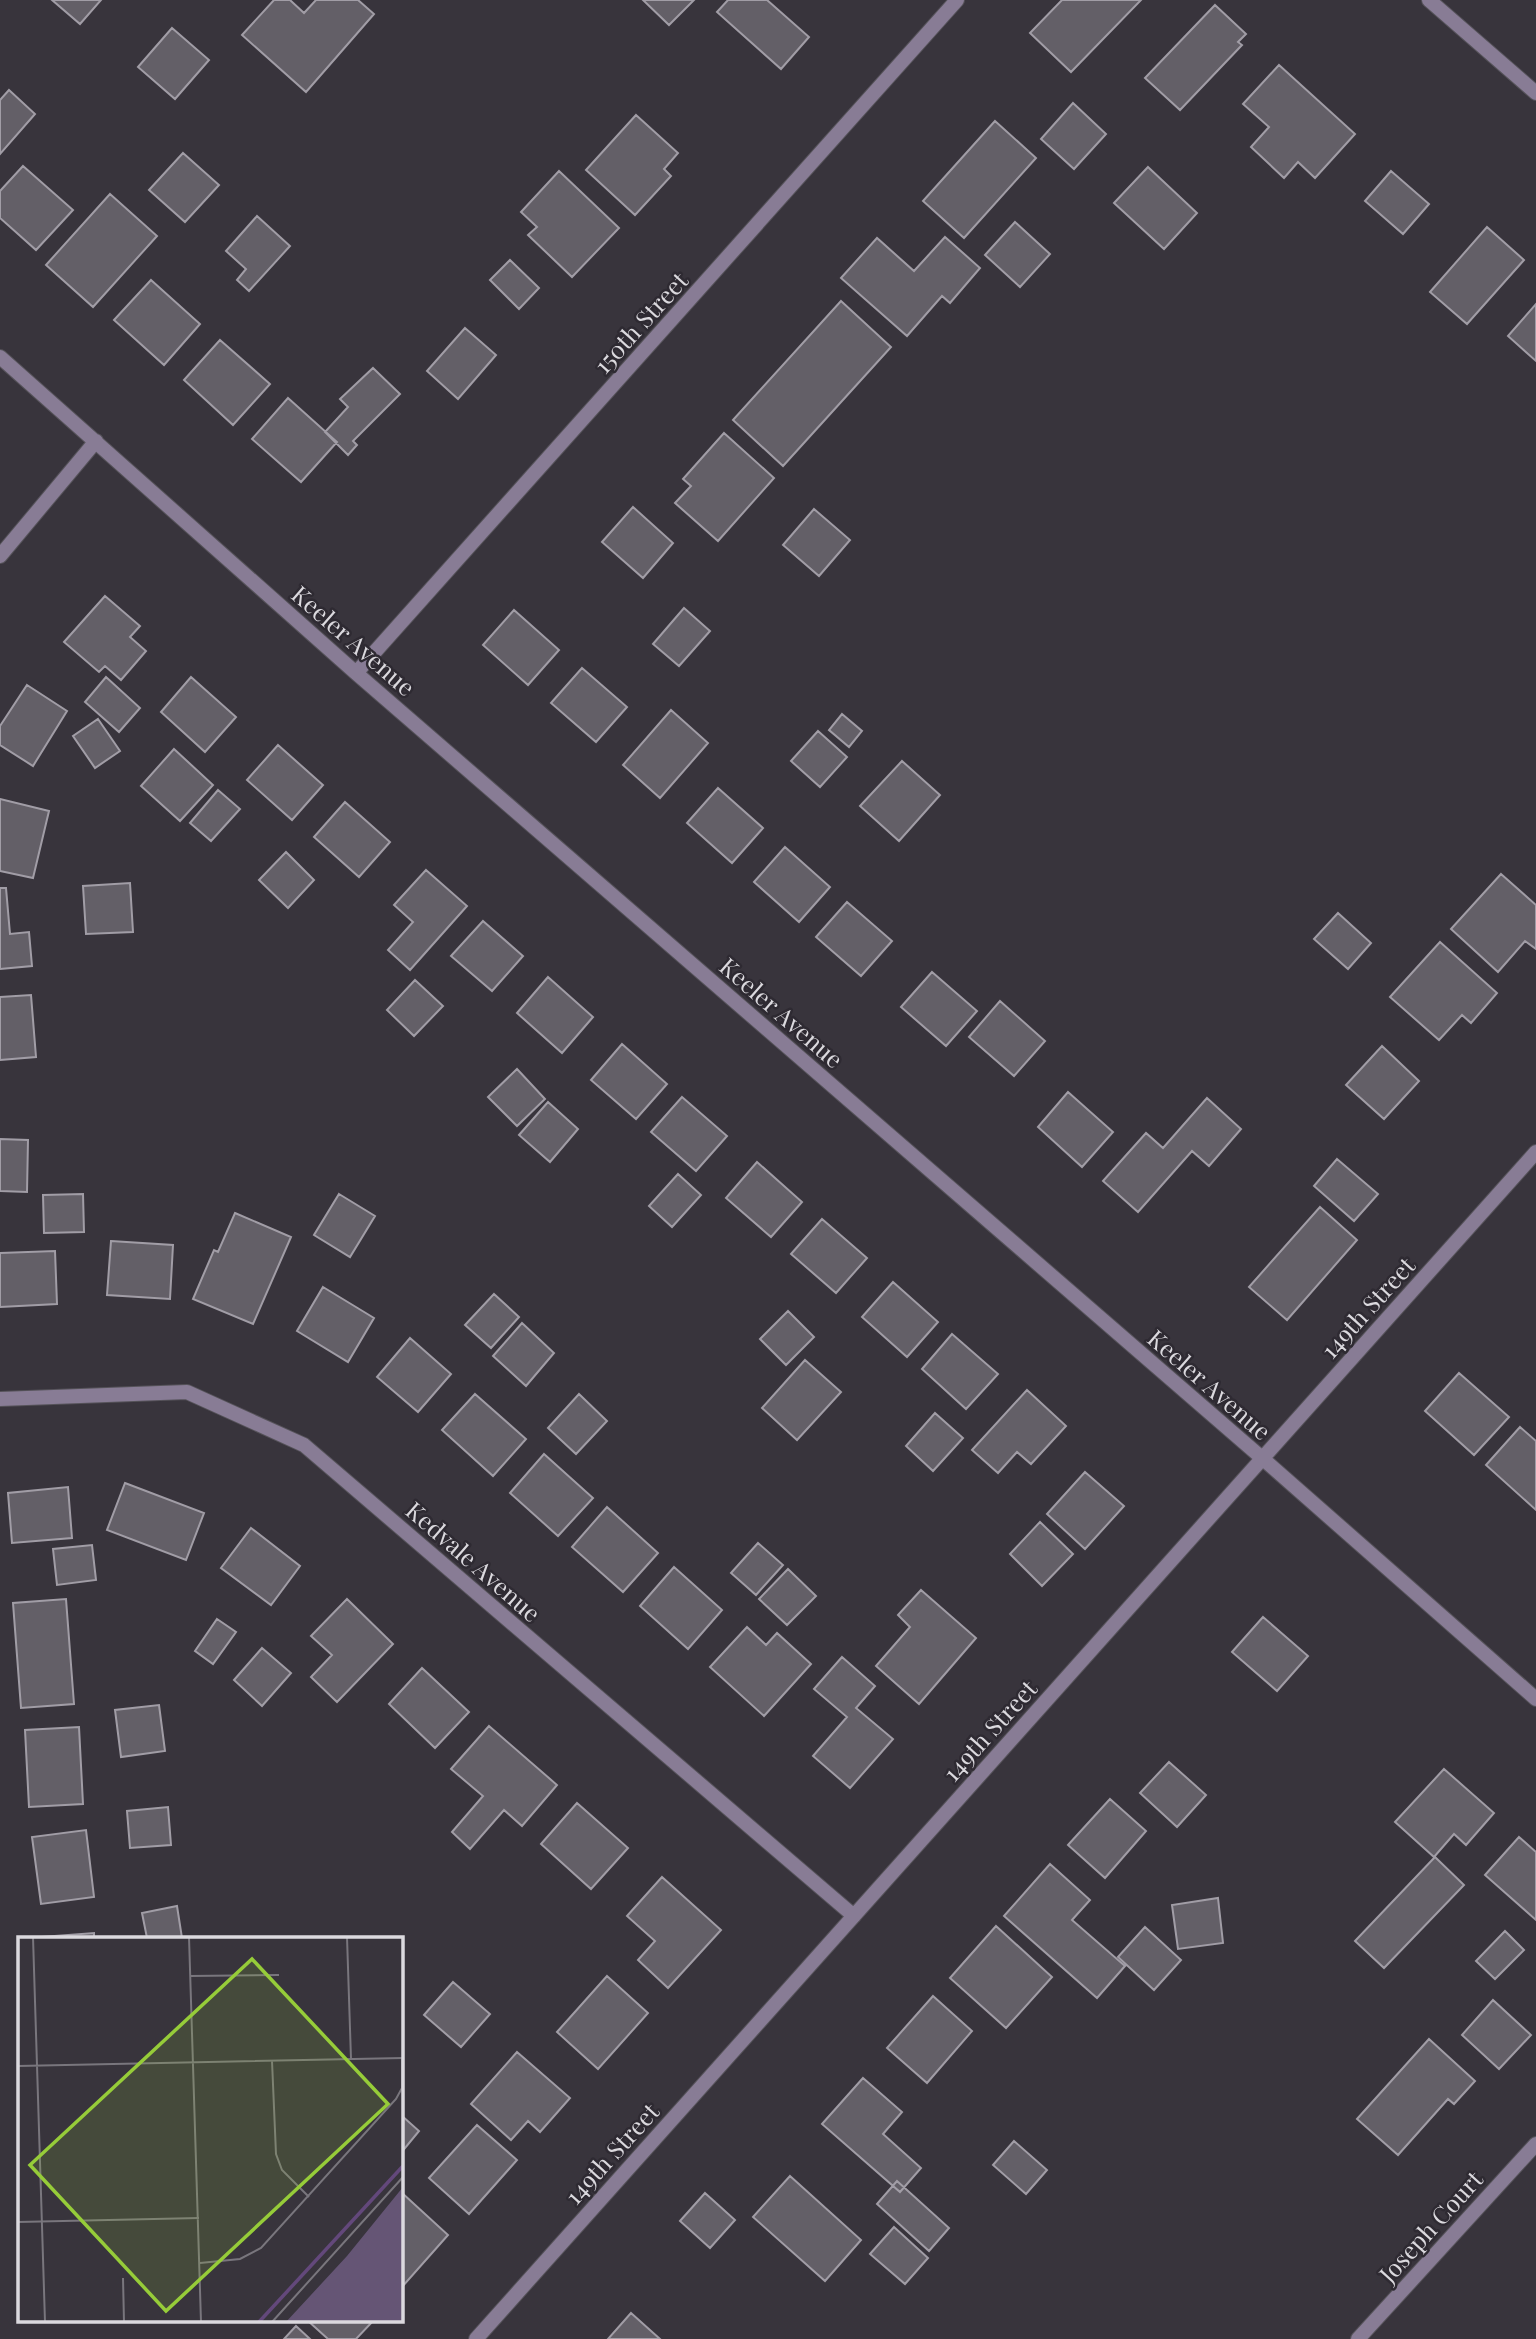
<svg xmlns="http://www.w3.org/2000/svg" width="1536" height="2339" viewBox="0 0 1536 2339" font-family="'Playfair Display',serif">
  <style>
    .building { fill: #635f67; stroke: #a19da6; stroke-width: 2 }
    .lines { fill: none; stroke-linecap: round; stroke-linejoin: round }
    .minor-casing { stroke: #555259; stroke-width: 16 }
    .minor { stroke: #887c95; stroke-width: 14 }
    .labels { text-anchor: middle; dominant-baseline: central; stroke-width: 5; stroke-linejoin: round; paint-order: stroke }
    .street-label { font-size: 24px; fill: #dbd9de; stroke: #2e2a32 }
    .inset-river { fill: none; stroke: #63487b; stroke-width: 3.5 }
    .inset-road { fill: none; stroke: #79767d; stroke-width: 2 }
    .view { fill: #96cc39; fill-opacity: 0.15; stroke: #96cc39; stroke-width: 3.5 }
    .inset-edge { fill: none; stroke: #dbd9de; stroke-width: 3.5 }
  </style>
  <rect width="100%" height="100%" fill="#38343c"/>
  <!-- building -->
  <path class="building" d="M52 0H101L80 24Z
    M274 0H290L304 13 316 0H358L374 14 306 92 242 35Z
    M643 0H694L669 25Z
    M728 0H767L809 37 781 69 717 12Z
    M1062 0H1141L1071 72 1030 33Z
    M1215 5 1246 34 1238 42 1242 45 1180 110 1145 78Z
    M172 28 209 60 175 99 138 67Z
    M1279 65 1355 134 1315 178 1298 162 1284 178 1251 147 1269 127 1243 104Z
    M9 90 35 114 0 154V100Z
    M1073 103 1106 134 1074 169 1041 139Z
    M636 115 678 153 664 169 671 176 635 215 586 170Z
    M995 121 1036 158 964 238 923 201Z
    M183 153 219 185 185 222 149 190Z
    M23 166 73 210 36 250 0 218V191Z
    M1148 167 1197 213 1164 249 1114 203Z
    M559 171 619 228 572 277 528 235 537 227 521 212Z
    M1391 171 1429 204 1403 234 1365 201Z
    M110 194 157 236 93 307 46 265Z
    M257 216 290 246 249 291 237 280 246 269 226 251Z
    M1015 222 1050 254 1020 287 985 255Z
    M1487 227 1524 260 1467 324 1430 292Z
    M945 237 980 268 950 303 942 296 907 336 841 278 877 238 914 271Z
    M510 260 539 288 519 309 490 280Z
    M151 280 200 324 164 365 114 320Z
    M841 301 891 347 783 466 733 420Z
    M1536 304V361L1508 336Z
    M465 328 496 355 458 399 427 371Z
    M220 340 270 384 233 425 184 380Z
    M373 368 400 394 353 441 357 445 348 455 325 432 348 407 340 399Z
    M288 398 337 442 301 482 252 439Z
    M724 433 774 478 718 541 675 503 691 486 683 479Z
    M633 507 673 543 643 578 602 542Z
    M814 509 850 540 819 576 783 545Z
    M105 596 140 626 130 637 146 651 121 680 105 666 99 672 64 642Z
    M684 608 710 631 679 666 653 644Z
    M514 610 559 650 528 685 483 645Z
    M582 668 627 707 596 742 551 703Z
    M106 677 140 708 119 732 85 702Z
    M191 677 236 717 205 752 161 712Z
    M27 685 67 711 33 766 0 745V726Z
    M671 710 708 743 660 798 623 765Z
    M842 714 862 731 849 747 829 730Z
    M98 719 120 751 95 768 73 736Z
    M818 731 847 757 820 787 791 761Z
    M278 745 323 785 292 820 247 780Z
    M174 749 213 785 180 821 141 786Z
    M902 761 940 795 899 841 860 806Z
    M718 788 763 828 732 863 687 823Z
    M218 790 240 809 211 841 190 823Z
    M0 799 49 811 33 878 0 871Z
    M345 802 390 842 359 877 314 837Z
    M785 847 830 887 799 922 754 882Z
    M286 852 314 880 288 908 259 880Z
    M426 870 467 906 410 970 388 950 413 922 394 905Z
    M1501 874 1536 905V949L1525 941 1498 972 1451 929Z
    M130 883 133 932 86 934 83 886Z
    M0 888H6L10 934 29 932 32 966 0 969Z
    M847 902 892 941 861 976 816 937Z
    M1338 913 1371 943 1348 969 1314 939Z
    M483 921 523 956 492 991 451 956Z
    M1440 942 1497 993 1471 1023 1462 1015 1439 1040 1390 997Z
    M932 972 977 1011 946 1046 901 1007Z
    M548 977 593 1017 562 1053 517 1013Z
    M415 980 443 1006 414 1036 387 1010Z
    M31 995 36 1057 0 1060V997Z
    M1000 1001 1045 1041 1014 1076 969 1037Z
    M622 1044 667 1084 636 1119 591 1080Z
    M1382 1046 1419 1081 1384 1119 1346 1085Z
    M517 1069 545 1099 517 1126 488 1097Z
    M1068 1092 1113 1132 1082 1167 1038 1127Z
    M682 1097 727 1136 696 1171 651 1132Z
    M1207 1098 1241 1129 1209 1166 1192 1151 1138 1212 1103 1181 1146 1133 1163 1148Z
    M548 1102 578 1129 550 1162 519 1135Z
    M0 1139 28 1140 27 1192 0 1191Z
    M1337 1159 1378 1194 1354 1221 1314 1186Z
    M757 1162 802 1202 771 1237 726 1198Z
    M678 1174 701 1195 672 1227 649 1206Z
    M83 1194 84 1232 44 1233 43 1195Z
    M339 1194 375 1216 350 1257 314 1235Z
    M1320 1207 1357 1240 1287 1320 1249 1287Z
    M235 1213 291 1237 253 1324 193 1299 214 1250 218 1252Z
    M822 1219 867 1258 836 1293 791 1254Z
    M111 1241 173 1245 170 1299 107 1295Z
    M55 1251 57 1304 0 1307V1253Z
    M893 1282 938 1322 907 1357 862 1317Z
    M323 1287 374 1318 348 1362 297 1331Z
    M494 1294 519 1317 491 1348 465 1325Z
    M788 1311 814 1337 786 1365 760 1339Z
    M522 1323 554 1353 526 1386 493 1356Z
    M952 1334 998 1374 966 1409 922 1369Z
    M410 1338 451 1374 418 1412 377 1377Z
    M805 1360 841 1392 797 1440 762 1408Z
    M1459 1373 1509 1417 1474 1455 1425 1411Z
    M1027 1390 1066 1426 1031 1464 1017 1452 998 1473 972 1450Z
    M475 1394 526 1439 493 1476 442 1430Z
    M579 1394 607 1421 576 1454 548 1428Z
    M935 1413 963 1438 933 1471 906 1446Z
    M1520 1427 1536 1441V1510L1486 1465Z
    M544 1454 593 1498 558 1536 510 1493Z
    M1085 1472 1124 1506 1085 1549 1047 1514Z
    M125 1483 204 1513 186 1560 107 1530Z
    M68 1487 72 1538 12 1543 8 1493Z
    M607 1507 658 1553 623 1592 572 1547Z
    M1040 1522 1073 1554 1042 1586 1010 1554Z
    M251 1528 300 1566 271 1605 221 1568Z
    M758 1543 783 1565 756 1595 731 1573Z
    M92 1545 96 1580 57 1585 53 1549Z
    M674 1567 722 1610 688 1649 640 1606Z
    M788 1569 816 1596 787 1625 759 1599Z
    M921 1590 976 1638 919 1704 876 1666 910 1627 898 1615Z
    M66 1599 74 1704 21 1708 13 1603Z
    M347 1599 393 1644 337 1702 311 1677 332 1655 311 1636Z
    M1263 1617 1308 1656 1277 1691 1232 1652Z
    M217 1619 236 1632 213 1664 195 1651Z
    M747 1627 766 1645 777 1633 811 1664 764 1716 710 1667Z
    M262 1648 291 1673 262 1706 234 1680Z
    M842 1657 875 1686 856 1708 893 1739 850 1788 813 1756 847 1717 814 1689Z
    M422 1668 469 1712 435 1748 389 1704Z
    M159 1705 165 1751 121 1757 115 1710Z
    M489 1726 557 1785 522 1826 504 1810 470 1849 452 1832 483 1796 451 1769Z
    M79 1727 83 1804 29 1807 25 1730Z
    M1169 1762 1206 1795 1177 1827 1140 1793Z
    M1444 1769 1494 1813 1466 1845 1454 1834 1434 1857 1395 1822Z
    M1110 1799 1146 1831 1105 1878 1068 1845Z
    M577 1803 628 1848 591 1889 541 1844Z
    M168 1807 171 1845 130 1848 127 1811Z
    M86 1830 94 1897 41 1904 32 1837Z
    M1519 1837 1536 1852V1920L1485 1875Z
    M1435 1857 1464 1885 1384 1968 1355 1941Z
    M1050 1864 1090 1900 1072 1920 1125 1966 1097 1998 1004 1916Z
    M662 1877 721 1930 668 1988 638 1960 655 1941 627 1916Z
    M1218 1898 1223 1943 1178 1949 1172 1905Z
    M177 1906 182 1938H147L142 1913Z
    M996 1926 1052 1977 1006 2028 950 1978Z
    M1145 1927 1181 1960 1154 1990 1118 1957Z
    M1505 1931 1524 1950 1495 1979 1476 1961Z
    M94 1933V1938H42V1937Z
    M607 1976 648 2013 598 2069 557 2032Z
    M453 1982 490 2014 461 2047 424 2015Z
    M933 1996 972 2031 927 2083 887 2048Z
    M1493 2000 1531 2035 1499 2069 1462 2035Z
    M1429 2039 1475 2081 1454 2104 1448 2099 1398 2155 1357 2119Z
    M517 2052 570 2098 540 2132 528 2121 511 2140 471 2104Z
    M863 2078 902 2112 883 2134 921 2168 900 2192 822 2124Z
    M401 2115 419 2131 401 2153Z
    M477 2125 517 2160 469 2214 429 2178Z
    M1014 2141 1047 2170 1026 2194 993 2165Z
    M790 2176 861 2240 825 2281 753 2217Z
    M897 2181 949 2228 929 2251 877 2204Z
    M401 2192 448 2235 402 2287 401 2286Z
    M705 2193 735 2220 710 2248 680 2221Z
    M894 2227 928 2258 905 2284 870 2254Z
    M631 2313 660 2339H608Z
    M307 2320H374L356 2339H328Z
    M296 2326 310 2339H284Z"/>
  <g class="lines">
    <defs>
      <path id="minor" d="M1429 0 1536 93
        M0 357 356 673 1262 1458 1536 1699
        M0 556 96 441
        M356 673 957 0
        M0 1399 187 1392 304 1445 854 1916
        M476 2339 1536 1152
        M1358 2339 1536 2144"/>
    </defs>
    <!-- minor casing -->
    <use href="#minor" class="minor-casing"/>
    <!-- minor -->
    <use href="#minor" class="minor"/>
  </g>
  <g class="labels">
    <!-- street labels -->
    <g class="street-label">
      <text transform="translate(640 322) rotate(-48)">150th Street</text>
      <text transform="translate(354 640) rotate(41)">Keeler Avenue</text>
      <text transform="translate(782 1012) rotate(41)">Keeler Avenue</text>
      <text transform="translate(1367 1307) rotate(-48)">149th Street</text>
      <text transform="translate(1210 1384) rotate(41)">Keeler Avenue</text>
      <text transform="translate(474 1561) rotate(41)">Kedvale Avenue</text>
      <text transform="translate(989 1730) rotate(-48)">149th Street</text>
      <text transform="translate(611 2153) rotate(-48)">149th Street</text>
      <text transform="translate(1430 2226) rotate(-48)">Joseph Court</text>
    </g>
  </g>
  <!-- overview -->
  <g transform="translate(18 1937)">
    <rect width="385" height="385" fill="#38343c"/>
    <path d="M385 250V385H268L329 319Z" fill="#655575"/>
    <path class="inset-river" d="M241 385 385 229"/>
    <path class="inset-road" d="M15 0 27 385M171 0 183 385M329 0 333 122M172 39 261 38M254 124 258 217 264 233 291 260M0 129 385 121M0 285 181 281M182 326 222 322 243 311 378 162 384 151V121M105 341 106 385M254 385 385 240"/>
    <path class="view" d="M234 22 370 167 148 374 12 228Z"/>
    <rect width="385" height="385" class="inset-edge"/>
  </g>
</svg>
